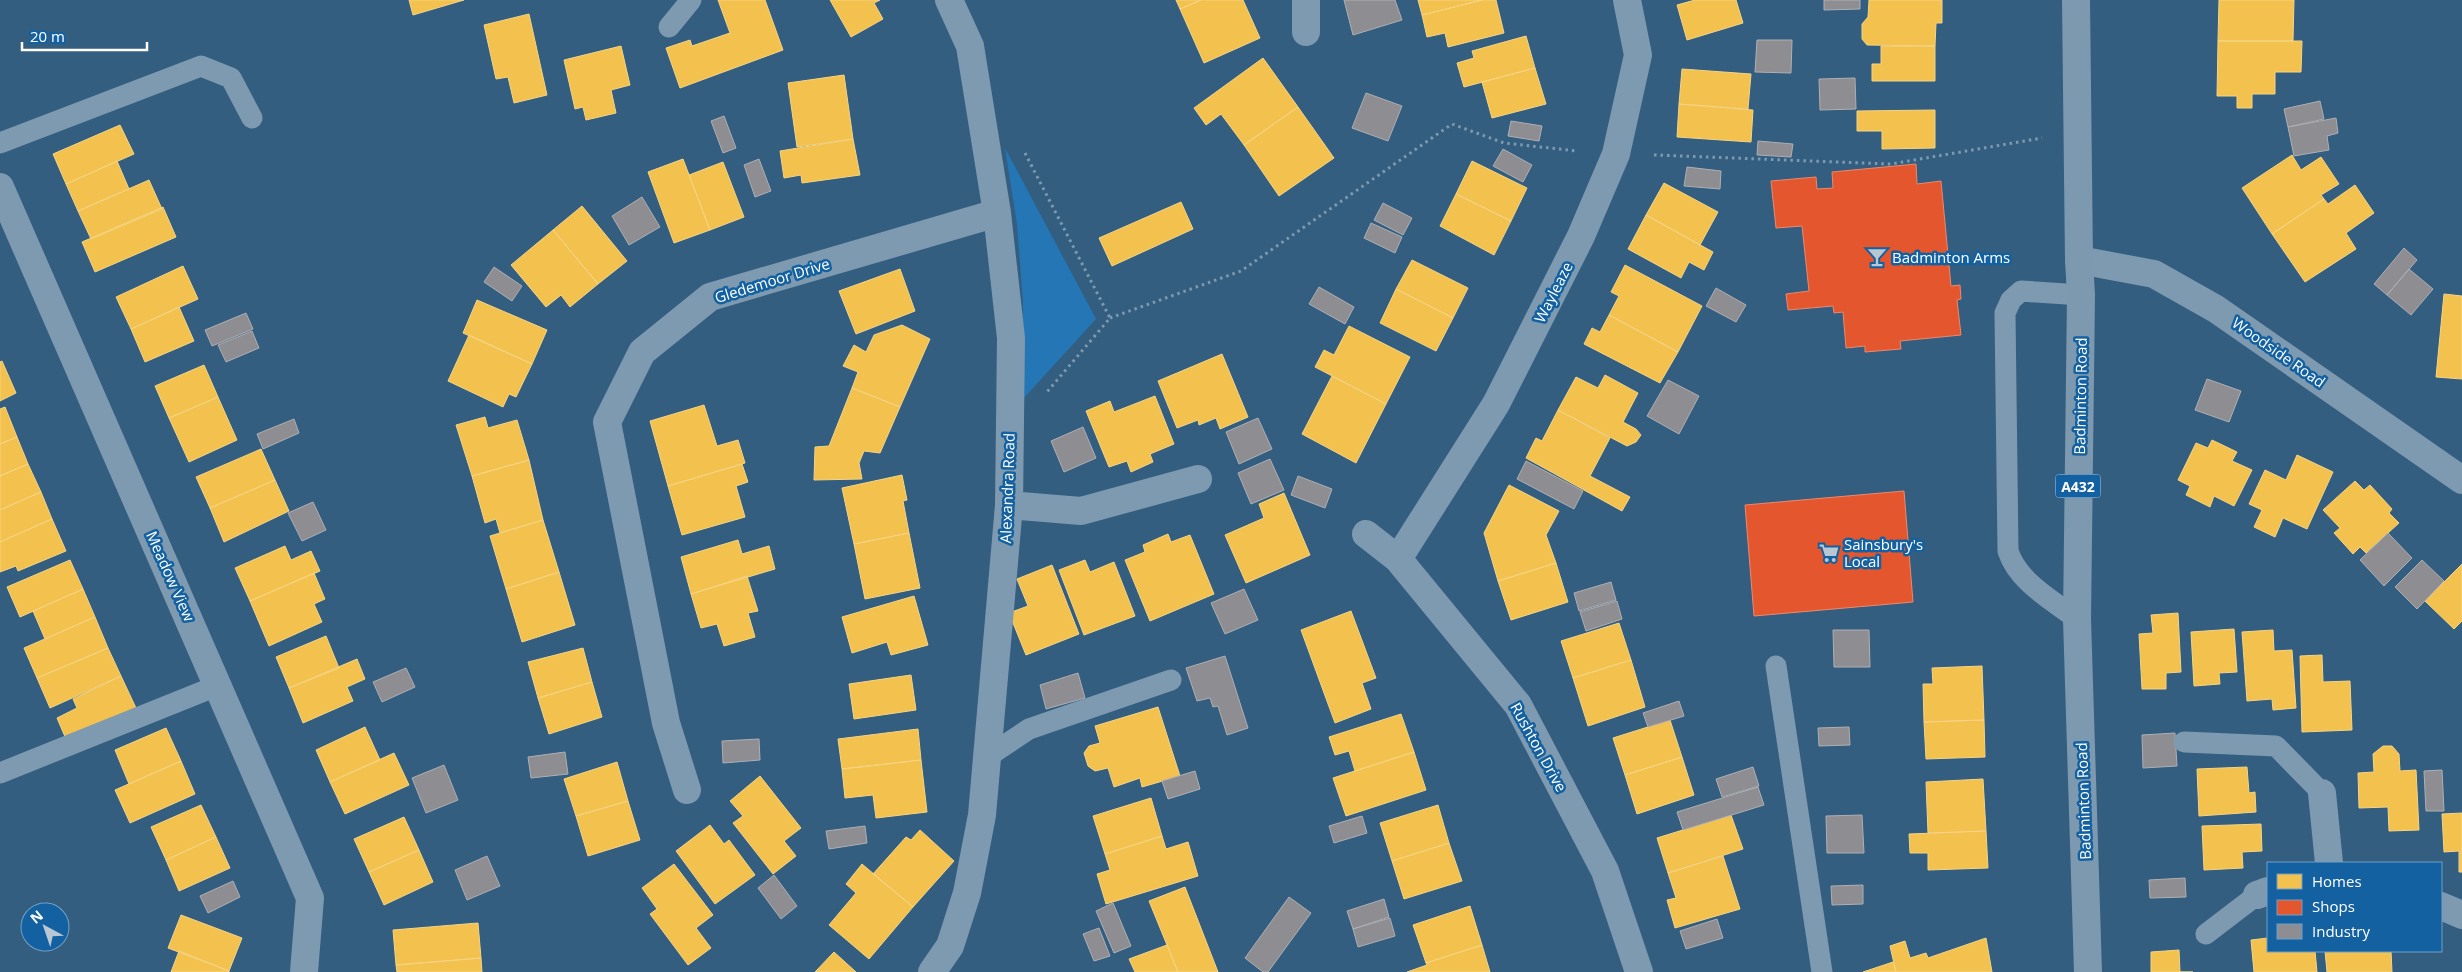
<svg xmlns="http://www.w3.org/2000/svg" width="2462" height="972" viewBox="0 0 2462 972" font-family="'Open Sans',sans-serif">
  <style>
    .green { fill: #2476b5 }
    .homes { fill: #f2c14e; stroke: #f6d483 }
    .shops { fill: #e4572e; stroke: #ec896d }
    .industry { fill: #8d8d92; stroke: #afafb3 }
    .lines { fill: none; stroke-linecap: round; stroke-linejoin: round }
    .path { stroke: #7e9ab0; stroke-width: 3; stroke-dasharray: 2.5 4; stroke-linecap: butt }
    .lane { stroke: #7e9ab0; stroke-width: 21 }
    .street { stroke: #7e9ab0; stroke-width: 28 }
    .primary { stroke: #7d99af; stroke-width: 28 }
    .labels { text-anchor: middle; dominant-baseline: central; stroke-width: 5; stroke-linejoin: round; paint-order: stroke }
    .shield { fill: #1361a0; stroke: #b8d0e2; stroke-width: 1 }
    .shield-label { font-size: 14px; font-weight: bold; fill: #fff }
    .poi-label { font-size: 15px; fill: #fff; stroke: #1361a0; text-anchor: start }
    .street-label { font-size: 15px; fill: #fff; stroke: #1361a0 }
  </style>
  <rect width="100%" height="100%" fill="#335e80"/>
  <!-- green -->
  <path class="green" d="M1005 148 1096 319 1023 399V302L1017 224Z"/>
  <!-- homes -->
  <path class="homes" d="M409 0H464L413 15Z
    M718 0H765L783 50 680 88 666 48 690 40 692 46 730 33Z
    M830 0H880L874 3 883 19 851 37Z
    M1176 0H1201L1180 9Z
    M1201 0H1243L1260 38 1204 63 1180 9Z
    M1418 0H1482L1422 15Z
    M1482 0H1496L1504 33 1448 47 1445 33 1427 37 1422 15Z
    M1695 0H1736L1743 23 1687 40 1677 5Z
    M1869 0H1942V23H1936L1935 46 1867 45 1862 39V24L1868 17Z
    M2219 0H2294L2293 41H2218Z
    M529 14 547 95 514 103 508 77 496 79 484 25Z
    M1526 36 1535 68 1464 87 1457 63 1474 58 1472 51Z
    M2218 41H2302L2301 72H2275V94H2252V108H2237V96H2217Z
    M621 46 630 85 611 90 616 113 586 120 583 107 575 109 564 60Z
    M1881 46H1935V81H1872V64H1881Z
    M1263 58 1298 107 1244 145 1221 114 1206 125 1194 108Z
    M1535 68 1546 104 1492 118 1482 82Z
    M1682 69 1751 74 1748 109 1679 104Z
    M844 75 853 139 797 147 788 83Z
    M1679 104 1753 110 1751 142 1677 137Z
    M1298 107 1334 158 1279 196 1244 145Z
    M1935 110V148L1882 149V131H1857V111Z
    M120 125 134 154 66 184 53 154Z
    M853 139 860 175 802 183 801 175 784 178 780 151Z
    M2292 155 2301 170 2321 157 2339 184 2321 195 2324 199 2272 234 2242 188Z
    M683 159 710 230 674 243 648 172Z
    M117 161 129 189 78 211 66 184Z
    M1472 161 1527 188 1511 221 1456 194Z
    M723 162 744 217 710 230 689 175Z
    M149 180 162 209 91 239 78 211Z
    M1664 183 1718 212 1700 245 1646 215Z
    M2355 185 2374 213 2346 233 2356 249 2305 282 2272 234 2324 199 2328 204Z
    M1456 194 1511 221 1494 255 1440 226Z
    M1181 202 1193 229 1112 266 1099 238Z
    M582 206 627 261 598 284 553 230Z
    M163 207 176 237 95 272 82 242Z
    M1646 215 1713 252 1704 270 1689 262 1681 278 1628 249Z
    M553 230 598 284 570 307 561 295 546 307 511 265Z
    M1412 260 1468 288 1453 318 1396 289Z
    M1625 265 1702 306 1678 352 1609 315 1619 296 1611 292Z
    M183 266 198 299 131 329 116 297Z
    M900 269 915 311 856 334 839 291Z
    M1396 289 1453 318 1436 351 1380 323Z
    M2444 294 2462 296V379L2436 377Z
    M477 300 547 330 532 364 463 333Z
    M179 307 194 341 145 362 131 329Z
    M1609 315 1678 352 1660 383 1584 344 1592 328 1600 332Z
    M902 325 930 339 900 407 852 388 858 372 843 366 854 345 866 352 874 335Z
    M1349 326 1410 357 1386 404 1315 367 1324 350 1334 355Z
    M469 335 532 364 516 397 509 394 503 407 448 381Z
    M1222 354 1248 417 1220 429 1216 418 1199 425 1198 420 1177 428 1158 381Z
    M2 361 16 393 0 401V362Z
    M204 365 218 397 169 418 155 386Z
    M1605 375 1638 393 1623 422 1636 429 1641 435 1636 442 1627 446 1558 410 1576 377 1598 388Z
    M1332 376 1386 404 1356 463 1302 434Z
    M852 388 900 407 880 453 864 451 859 463 862 479 814 480 815 447 829 446Z
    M1155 396 1174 444 1150 454 1153 462 1131 472 1127 461 1109 467 1086 411 1110 401 1114 412Z
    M218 397 237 440 189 462 169 418Z
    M704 405 717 446 738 440 745 463 668 486 650 421Z
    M5 407 17 437 0 444V409Z
    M1558 410 1610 438 1590 476 1630 497 1622 511 1526 458 1536 438 1542 441Z
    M485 417 488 428 517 420 529 460 472 476 456 425Z
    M17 437 28 464 0 476V444Z
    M2212 440 2237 452 2232 461 2252 470 2234 506 2214 496 2210 507 2186 495 2190 486 2178 480 2196 443 2208 448Z
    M261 449 275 480 210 508 196 477Z
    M2297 455 2333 472 2307 529 2283 518 2275 537 2254 527 2262 510 2249 504 2265 470 2286 480Z
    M529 460 543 520 500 533 496 519 485 523 472 476Z
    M28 464 41 492 0 510V476Z
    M742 464 748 482 736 486 745 517 682 535 668 486Z
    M902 475 907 500 903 501 909 533 854 544 842 488Z
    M275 480 289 511 224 542 210 508Z
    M2355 481 2364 490 2370 485 2392 509 2389 513 2399 523 2366 553 2360 547 2353 554 2334 533 2340 528 2323 510Z
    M1509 485 1559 511 1546 535 1556 563 1498 581 1484 533Z
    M41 492 52 519 0 542V510Z
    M1284 493 1310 555 1246 583 1225 535 1264 518 1259 504Z
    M52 519 66 551 18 571 16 566 0 572V542Z
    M543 520 559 572 506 589 490 536Z
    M909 533 920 588 865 599 854 544Z
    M1168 534 1171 542 1190 535 1214 594 1150 621 1125 560 1145 552 1143 545Z
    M738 540 742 554 769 546 775 569 691 594 681 557Z
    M285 546 291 560 311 551 320 571 250 601 235 568Z
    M70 560 83 589 20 617 7 587Z
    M1085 560 1090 572 1114 562 1135 616 1084 635 1059 570Z
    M1556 563 1568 602 1511 620 1498 581Z
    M2462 564V621L2454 629 2425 601Z
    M1052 565 1079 634 1026 655 1009 613 1028 606 1017 579Z
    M559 572 575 625 522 642 506 589Z
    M314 573 325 599 314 604 322 622 269 646 250 601Z
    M747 576 758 611 748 613 755 637 724 646 717 624 701 628 691 594Z
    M83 589 95 617 45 639 33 611Z
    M914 596 928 645 891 655 887 642 852 653 842 617Z
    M1351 611 1376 678 1362 683 1371 709 1335 723 1301 630Z
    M2178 613 2181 672 2166 673V689H2142L2139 634 2153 633 2151 615Z
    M95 617 108 648 37 678 24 648Z
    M1619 623 1631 660 1573 678 1561 641Z
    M2234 629 2237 672 2219 673 2220 684 2194 686 2191 632Z
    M2273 630 2274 651 2292 650 2296 708 2273 710 2272 699 2247 701 2242 632Z
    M326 636 339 668 289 688 276 657Z
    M108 648 121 676 50 708 37 678Z
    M583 648 592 682 538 698 528 662Z
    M2322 655 2323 682 2350 681 2352 730 2302 732 2300 656Z
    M357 659 365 679 347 687 353 701 303 723 289 688Z
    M1631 660 1645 707 1588 726 1573 678Z
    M1982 666 1984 720 1924 722 1923 684H1933L1932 668Z
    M911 675 916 710 854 719 849 684Z
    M121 676 136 708 66 739 57 718 77 708 73 699Z
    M592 682 602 717 549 734 538 698Z
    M1158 707 1180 776 1142 787 1140 778 1114 787 1108 768 1095 771 1088 766 1084 753 1089 746 1100 743 1095 726Z
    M1401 714 1414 752 1355 771 1349 751 1335 755 1329 737Z
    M1670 720 1682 757 1625 775 1613 738Z
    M1984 720 1985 757 1926 759 1924 722Z
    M365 727 380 760 330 782 316 750Z
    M166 728 181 761 129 784 115 750Z
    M918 729 921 760 842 769 838 739Z
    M2383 746H2392L2399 754 2400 771 2416 770 2419 830 2389 831 2388 807 2359 808 2358 773 2374 772 2373 754Z
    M1414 752 1426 790 1346 816 1333 778Z
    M394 753 409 785 345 814 330 782Z
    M1682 757 1694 795 1637 814 1625 775Z
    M921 760 927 812 876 818 873 795 845 798 842 769Z
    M181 761 195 794 130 823 115 790Z
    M617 762 628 801 576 816 564 779Z
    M2247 767 2249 793 2255 792 2256 812 2199 816 2197 769Z
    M760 776 801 828 784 841 796 856 773 874 733 823 743 816 730 801Z
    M1983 779 1986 831 1928 833 1926 782Z
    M1151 798 1162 836 1105 854 1093 816Z
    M628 801 640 840 588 856 576 816Z
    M201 805 216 837 166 860 151 827Z
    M1438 805 1449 843 1392 861 1380 823Z
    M2462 813V872H2459V851L2444 852 2442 814Z
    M1731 815 1743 849 1668 873 1657 838Z
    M404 817 419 850 369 872 354 839Z
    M2261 824 2262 851 2242 852 2243 868 2204 870 2202 826Z
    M710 825 724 844 729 840 755 875 715 904 676 851Z
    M920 830 954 861 913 907 873 874 906 837 911 840Z
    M1986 831 1988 868 1928 870V853H1910L1909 834Z
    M1162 836 1166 849 1188 842 1198 876 1106 904 1097 874 1110 870 1105 854Z
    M216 837 230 868 179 891 166 860Z
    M1449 843 1462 881 1404 899 1392 861Z
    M419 850 433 882 384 905 369 872Z
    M1723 856 1740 909 1675 928 1667 900 1676 898 1668 873Z
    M674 864 713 915 696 928 711 948 688 965 650 914 657 909 642 888Z
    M862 864 913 907 869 959 829 925 856 893 846 884Z
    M1185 887 1218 972H1178L1149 901Z
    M1470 906 1482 945 1426 963 1413 925Z
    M181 915 242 938 229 971 168 948Z
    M478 923 481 958 396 965 393 930Z
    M1986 938 1992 972H1896L1890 946 1905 941 1910 958 1926 953 1928 958Z
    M2268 938V951H2315L2317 972H2254L2251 940Z
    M1167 945 1178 972H1135L1129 959Z
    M1482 945 1490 972H1407L1427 965 1426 963Z
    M2179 950 2180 972H2193H2151V952Z
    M179 951 229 971V972H171Z
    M2325 951H2391L2392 972H2327Z
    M834 952 856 972H815Z
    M481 958 482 972H397L396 965Z
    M1893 962 1896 972H1863Z"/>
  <!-- shops -->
  <path class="shops" d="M1916 164 1917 184 1941 181 1951 286 1960 285 1961 299 1957 300 1961 335 1900 341 1901 349 1865 352V346L1846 348 1843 312 1834 313 1833 306 1788 310 1786 294 1809 291 1802 226 1776 228 1771 181 1816 177 1817 189 1833 188 1832 172Z
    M1904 491 1913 602 1754 616 1745 505Z"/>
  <!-- industry -->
  <path class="industry" d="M1344 0H1395L1402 20 1353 35Z
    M1824 0H1860V9L1824 10Z
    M1757 40H1792L1791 73 1755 72Z
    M1855 78 1856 109 1820 110 1819 79Z
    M1366 93 1402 106 1388 141 1352 128Z
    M2320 101 2324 119 2288 127 2284 109Z
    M724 116 736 148 723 153 711 121Z
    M2336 118 2338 133 2327 136 2329 150 2294 156 2288 127Z
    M1511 121 1542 126 1539 141 1508 136Z
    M1758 141 1793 144 1791 157 1757 155Z
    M1503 149 1532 165 1523 182 1493 166Z
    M759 159 771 191 755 197 744 165Z
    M1687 167 1721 171 1720 189 1684 186Z
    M642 197 660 227 629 245 612 216Z
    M1383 203 1412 218 1403 235 1374 220Z
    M1371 223 1402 237 1395 253 1364 238Z
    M2404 248 2417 260 2387 295 2374 284Z
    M494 267 522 286 512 301 484 282Z
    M2409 269 2433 289 2411 315 2387 295Z
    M1319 287 1354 307 1345 324 1309 304Z
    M1716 288 1746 305 1736 322 1706 306Z
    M246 313 253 329 212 346 205 330Z
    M252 331 259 348 226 362 218 345Z
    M2207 379 2241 391 2229 422 2195 410Z
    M1668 380 1699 396 1679 434 1647 416Z
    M1258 418 1272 449 1239 464 1226 432Z
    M294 419 299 433 263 449 257 434Z
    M1083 427 1096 458 1064 472 1051 441Z
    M1270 459 1284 490 1251 504 1238 473Z
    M1526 461 1583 491 1574 509 1517 479Z
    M1298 476 1332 489 1325 508 1291 495Z
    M313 502 326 530 302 541 288 513Z
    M2388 533 2412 558 2384 586 2360 560Z
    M2422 560 2444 581 2417 609 2395 587Z
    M1611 582 1616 600 1579 611 1574 593Z
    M1244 589 1258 620 1225 634 1211 603Z
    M1617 601 1622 619 1586 631 1580 612Z
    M1833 630H1869L1870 667H1834Z
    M1225 656 1248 728 1227 735 1218 706 1213 707 1210 698 1197 701 1186 668Z
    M406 668 415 687 382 702 373 682Z
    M1078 673 1085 698 1046 709 1040 685Z
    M1679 701 1684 716 1648 727 1643 713Z
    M1849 727 1850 745 1819 746 1818 728Z
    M2175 733 2177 766 2143 768 2142 735Z
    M759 739 760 760 723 763 722 741Z
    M565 752 568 774 531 778 528 757Z
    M444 765 458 800 426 813 412 778Z
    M1753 767 1759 786 1722 797 1716 779Z
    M2442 770 2444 811H2426L2424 771Z
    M1195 771 1200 789 1168 799 1162 781Z
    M1758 787 1764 805 1683 830 1677 812Z
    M1862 815 1864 853H1827L1826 816Z
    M1362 816 1367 833 1334 843 1329 826Z
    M865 826 867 843 829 849 826 831Z
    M487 856 500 886 467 900 455 870Z
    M774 875 797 906 781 919 758 888Z
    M2185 878 2186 897 2150 898 2149 880Z
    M233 881 240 897 208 913 200 896Z
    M1863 885V904L1832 905 1831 886Z
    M1289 897 1311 913 1268 972H1263L1245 958Z
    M1384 899 1389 917 1353 929 1347 911Z
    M1113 903 1131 946 1114 953 1096 911Z
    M1390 918 1395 936 1358 947 1353 929Z
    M1717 919 1723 938 1686 949 1680 931Z
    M1099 928 1110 956 1094 961 1083 934Z"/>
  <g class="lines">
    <!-- path -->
    <path class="path" d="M1025 153 1110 318 1047 392
      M1654 155 1891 164 2042 138
      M1110 318 1241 271 1452 124 1504 143 1577 151"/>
    <!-- lane -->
    <path class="lane" d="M669 27 691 0
      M0 143 201 66 231 78 252 118
      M2077 619C2052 600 2018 582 2008 551L2005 313 2011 300 2021 291 2081 295
      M1776 666 1822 972
      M2184 742 2276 746 2322 793
      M987 757 1029 729 1171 680
      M0 773 219 685
      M2206 934 2257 895"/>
    <!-- street -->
    <path class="street" d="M1306 0V32
      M0 187 310 898 304 972
      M2079 260 2154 274 2216 309 2462 480
      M1009 505 1081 511 1198 479
      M1366 534 1398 559 1518 705 1605 871 1639 972
      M1398 559 1496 404 1581 236 1616 154 1638 55 1627 0
      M687 790 666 723 607 422 642 352 710 297 997 213
      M2322 793 2329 863
      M2257 895 2268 891
      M2441 906 2462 915
      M932 972 950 946 967 893 982 815 1009 505 1011 338 997 213 970 46 949 0"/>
    <!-- primary -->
    <path class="primary" d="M2076 0 2079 260 2081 295 2077 619 2088 972"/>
  </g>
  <!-- icons -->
  <defs>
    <symbol id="bar-bare" viewBox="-9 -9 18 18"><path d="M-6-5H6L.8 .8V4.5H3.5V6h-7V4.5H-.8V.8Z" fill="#b8c7d3" stroke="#1361a0" stroke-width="2.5" paint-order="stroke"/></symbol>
    <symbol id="supermarket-bare" viewBox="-9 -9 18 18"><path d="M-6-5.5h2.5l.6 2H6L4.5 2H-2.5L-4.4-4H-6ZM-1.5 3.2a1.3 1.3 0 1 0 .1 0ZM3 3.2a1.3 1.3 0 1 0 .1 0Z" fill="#b8c7d3" stroke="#1361a0" stroke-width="2.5" paint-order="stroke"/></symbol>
  </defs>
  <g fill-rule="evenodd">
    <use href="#bar-bare" x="1863" y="243" width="28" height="28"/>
    <use href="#supermarket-bare" x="1815" y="539" width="28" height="28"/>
  </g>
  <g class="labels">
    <!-- shield labels -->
    <rect class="shield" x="2055.5" y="474.5" width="45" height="23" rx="4"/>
    <g class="shield-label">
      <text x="2078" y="486">A432</text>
    </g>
    <!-- poi labels -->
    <g class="poi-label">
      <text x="1892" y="257">Badminton Arms</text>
      <text x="1844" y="544">Sainsbury's<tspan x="1844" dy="17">Local</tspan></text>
    </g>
    <!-- street labels -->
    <g class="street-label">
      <text transform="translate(772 280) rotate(-17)">Gledemoor Drive</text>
      <text transform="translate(1553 292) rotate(-63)">Wayleaze</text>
      <text transform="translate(2279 352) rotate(35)">Woodside Road</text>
      <text transform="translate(2080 396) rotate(-89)">Badminton Road</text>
      <text transform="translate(1007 488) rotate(-88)">Alexandra Road</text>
      <text transform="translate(171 576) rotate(66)">Meadow View</text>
      <text transform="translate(1539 747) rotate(61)">Rushton Drive</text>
      <text transform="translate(2083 801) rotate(-92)">Badminton Road</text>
    </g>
  </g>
  <!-- legend -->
  <rect x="2267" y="862" width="175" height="90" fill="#1361a0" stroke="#71a0c6"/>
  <rect x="2277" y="874" width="25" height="15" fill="#f2c14e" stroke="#71a0c6"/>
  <text x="2312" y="887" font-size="15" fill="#ffffff">Homes</text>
  <rect x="2277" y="900" width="25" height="15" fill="#e4572e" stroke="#71a0c6"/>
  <text x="2312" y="912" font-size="15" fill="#ffffff">Shops</text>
  <rect x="2277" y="924" width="25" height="15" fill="#8d8d92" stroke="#71a0c6"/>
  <text x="2312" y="937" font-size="15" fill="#ffffff">Industry</text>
  <!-- north arrow -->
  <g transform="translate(45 927) rotate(320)"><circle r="24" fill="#1361a0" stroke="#71a0c6"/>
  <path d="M0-4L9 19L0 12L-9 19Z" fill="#b8c7d3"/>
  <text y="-8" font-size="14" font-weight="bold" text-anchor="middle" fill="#ffffff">N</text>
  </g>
  <!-- scale -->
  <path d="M22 42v8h125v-8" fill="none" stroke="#ffffff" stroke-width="2.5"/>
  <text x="30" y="42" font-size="15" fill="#ffffff" stroke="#1361a0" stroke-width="4" paint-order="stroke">20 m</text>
</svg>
